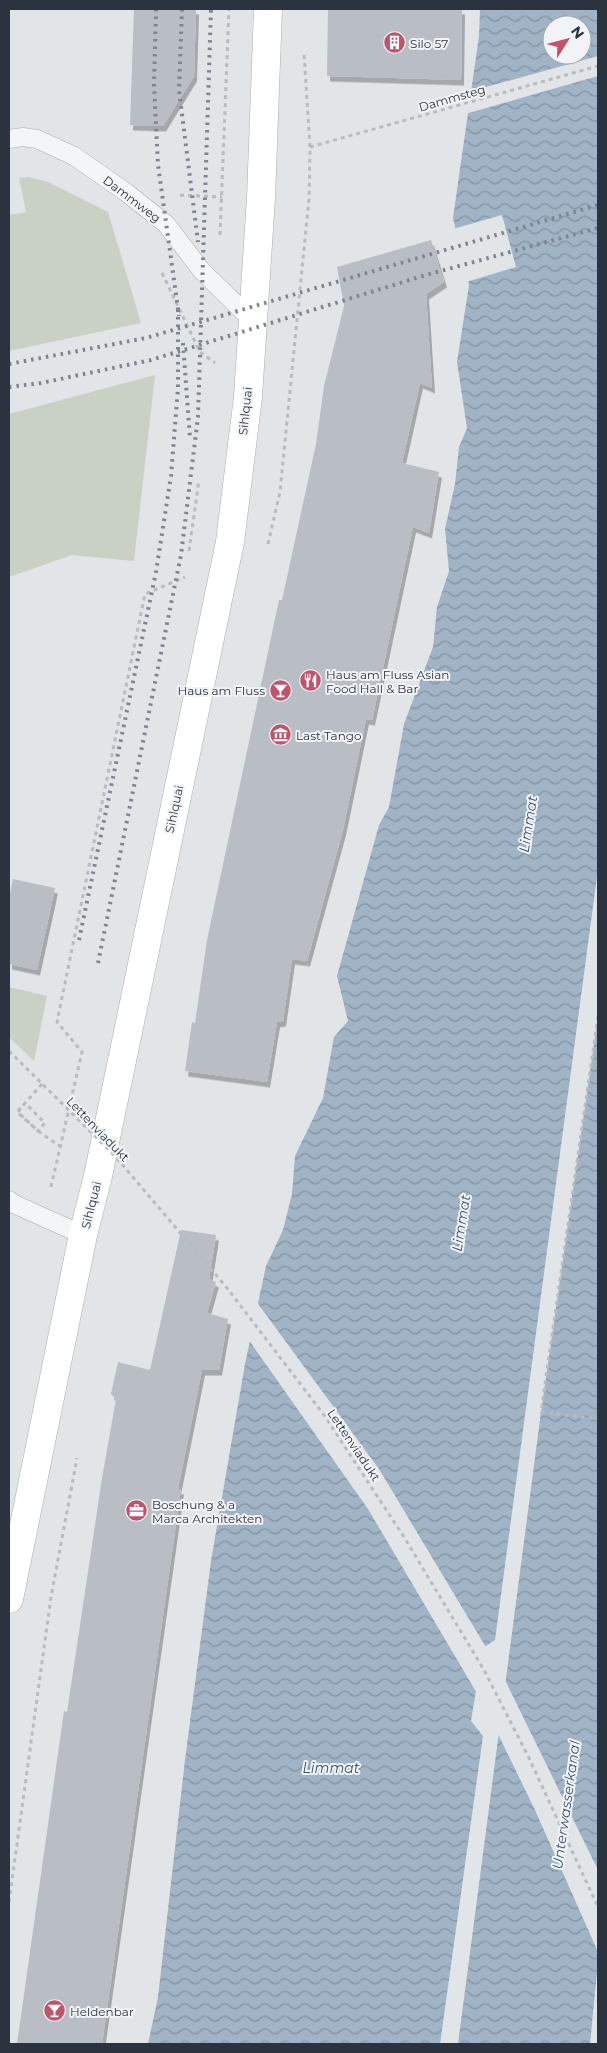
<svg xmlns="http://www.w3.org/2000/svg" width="607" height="2053" viewBox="0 0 607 2053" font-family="Montserrat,sans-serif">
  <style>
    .grass { fill: #c8d1c3 }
    .water { fill: url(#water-waves); fill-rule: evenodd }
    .pier { fill: #e1e5e8 }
    .building { fill: #b9bec5; filter: url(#shadow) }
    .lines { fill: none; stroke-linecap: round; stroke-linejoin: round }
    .lane-casing { stroke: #a7acb2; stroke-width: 19 }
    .secondary-casing { stroke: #a7acb2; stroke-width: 29 }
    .path { stroke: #b8bbc0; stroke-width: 3; stroke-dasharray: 4 4; stroke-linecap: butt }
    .lane { stroke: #f4f5f7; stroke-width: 18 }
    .secondary { stroke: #fff; stroke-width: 28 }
    .rail { stroke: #7d8590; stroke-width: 4; stroke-dasharray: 2.5 5; stroke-linecap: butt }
    .path-bridge { stroke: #b8bbc0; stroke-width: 3; stroke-dasharray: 4 4; stroke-linecap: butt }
    .labels { text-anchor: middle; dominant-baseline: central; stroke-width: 4; stroke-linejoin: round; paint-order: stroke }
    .poi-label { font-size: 12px; fill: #2b343e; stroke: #f1f3f6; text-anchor: start }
    .street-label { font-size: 12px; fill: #2b343e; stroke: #f1f3f6 }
    .water-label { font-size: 14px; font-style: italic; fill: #3a546e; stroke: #f1f3f6 }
  </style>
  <defs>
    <pattern id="water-waves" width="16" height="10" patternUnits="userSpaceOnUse" patternTransform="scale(1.25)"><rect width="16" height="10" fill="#a0b4c5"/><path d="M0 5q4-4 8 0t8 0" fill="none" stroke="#8393a1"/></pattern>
    <filter id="shadow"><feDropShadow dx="3" dy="5.5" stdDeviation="0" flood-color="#0004"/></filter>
  </defs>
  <rect width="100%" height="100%" fill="#e1e5e8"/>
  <!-- grass -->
  <path class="grass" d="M29 177 48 182 108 212 141 323 9 351V215L26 212 19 178Z
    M155 375 134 561 72 555 9 577V414Z
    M9 987 47 996 34 1061 9 1037Z"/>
  <!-- water -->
  <path class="water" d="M480 9H598V869L495 1640 483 1648 471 1721 483 1736 440 2044H148L158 1997 185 1760 211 1561 245 1364 266 1266 283 1230 292 1194 295 1156 323 1098 334 1037 348 1021 337 976 379 825 389 807 404 724 433 647 437 607 449 571 445 529 455 484 459 447 467 428 457 362 469 285 453 218 479 36ZM552 25H582V55H552Z
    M598 1016V1962L590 2044H458L541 1412Z"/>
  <!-- pier -->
  <path class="pier" d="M598 56V76L465 114 468 92Z
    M502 215 516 267 466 282 453 229Z
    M256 1301 379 1469 487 1649 478 1695 368 1509 248 1339Z
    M504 1678 598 1870V1952L535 1810 497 1732Z"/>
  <!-- building -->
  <path class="building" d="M134 9H196L194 76 163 126 130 125Z
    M328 9H462L461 80 327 76Z
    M431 240 444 282 426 294 432 388 420 383 402 463 439 472 429 533 413 527 372 720 366 719 343 830 307 961 292 959 283 1021 277 1022 267 1082 185 1071 192 1022 195 1023 207 940 279 600H282L316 444 324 386 344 306 337 267Z
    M13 879 55 888 37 970 9 964V898Z
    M181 1230 216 1235 209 1279 216 1282 207 1313 228 1319 219 1370H202L178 1489H181L102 2044H17L64 1711 67 1712 102 1478 116 1399 111 1394 118 1362 150 1370Z"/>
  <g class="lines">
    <defs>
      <path id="lane" d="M9 139 23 137 37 139 74 156 127 193 166 224 202 271 252 320
        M9 1200 14 1204 83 1235"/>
      <path id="secondary" d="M9 1599 83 1235 98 1176 230 542 248 397 261 198 268 9"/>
    </defs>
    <!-- lane casing -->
    <use href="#lane" class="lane-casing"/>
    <!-- secondary casing -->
    <use href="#secondary" class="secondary-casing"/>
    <!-- path -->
    <path class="path" d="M310 147 598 66
      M180 195 222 197
      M220 235 229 9
      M162 273 200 352 215 363
      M268 544 280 492 309 199 310 147 304 53
      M189 551 199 480
      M598 1016 541 1412 598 1419
      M42 1084 17 1112 38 1131 45 1123 25 1103 18 1112 38 1131 61 1147
      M51 1187 82 1052 57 1022 145 594 185 577
      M9 1902 51 1597 77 1458"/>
    <!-- lane -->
    <use href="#lane" class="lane"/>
    <!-- secondary -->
    <use href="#secondary" class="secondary"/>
    <!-- rail -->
    <path class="rail" d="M156 9 154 84 158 165 179 316
      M182 9 179 90 198 242
      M183 343 190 438
      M9 364 146 338 598 205
      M9 387 41 383 151 360 426 275 598 228
      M79 940 156 572 171 476 178 388V309
      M98 963 181 555 198 417 211 9"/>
    <!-- path-bridge -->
    <path class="path-bridge" d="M9 1051 115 1156 227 1288 324 1415 404 1537 484 1670 529 1758 598 1907"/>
  </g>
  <!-- icons -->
  <defs>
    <symbol id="building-disc" viewBox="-11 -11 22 22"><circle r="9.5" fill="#c0546b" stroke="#f1f3f6"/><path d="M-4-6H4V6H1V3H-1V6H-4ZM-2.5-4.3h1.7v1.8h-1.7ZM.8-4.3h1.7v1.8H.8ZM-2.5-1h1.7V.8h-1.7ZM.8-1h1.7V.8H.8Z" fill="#fff"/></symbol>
    <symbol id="restaurant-disc" viewBox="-11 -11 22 22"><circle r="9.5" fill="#c0546b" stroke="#f1f3f6"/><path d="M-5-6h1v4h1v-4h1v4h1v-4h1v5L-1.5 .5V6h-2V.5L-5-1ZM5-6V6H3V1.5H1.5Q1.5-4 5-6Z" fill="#fff"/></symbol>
    <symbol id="bar-disc" viewBox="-11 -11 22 22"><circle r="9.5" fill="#c0546b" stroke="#f1f3f6"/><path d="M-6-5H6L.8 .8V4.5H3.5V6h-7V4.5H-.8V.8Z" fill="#fff"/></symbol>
    <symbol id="museum-disc" viewBox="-11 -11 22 22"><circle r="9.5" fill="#c0546b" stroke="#f1f3f6"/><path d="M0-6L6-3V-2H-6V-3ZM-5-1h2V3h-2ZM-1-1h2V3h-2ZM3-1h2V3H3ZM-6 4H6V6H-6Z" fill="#fff"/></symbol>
    <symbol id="office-disc" viewBox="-11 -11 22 22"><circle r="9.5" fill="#c0546b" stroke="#f1f3f6"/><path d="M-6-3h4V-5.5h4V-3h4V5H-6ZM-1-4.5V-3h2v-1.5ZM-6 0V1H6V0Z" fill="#fff"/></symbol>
  </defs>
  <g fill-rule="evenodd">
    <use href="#building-disc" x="382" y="30" width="25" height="25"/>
    <use href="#restaurant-disc" x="298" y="668" width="25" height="25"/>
    <use href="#bar-disc" x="268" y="678" width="25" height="25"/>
    <use href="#museum-disc" x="268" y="722" width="25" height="25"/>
    <use href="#office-disc" x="124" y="1498" width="25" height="25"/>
    <use href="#bar-disc" x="42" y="1998" width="25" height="25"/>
  </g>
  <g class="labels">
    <!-- poi labels -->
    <g class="poi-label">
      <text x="410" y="43">Silo 57</text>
      <text x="326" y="674">Haus am Fluss Asian<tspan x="326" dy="14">Food Hall &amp; Bar</tspan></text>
      <text x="265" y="690" text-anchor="end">Haus am Fluss</text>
      <text x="296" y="735">Last Tango</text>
      <text x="152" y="1504">Boschung &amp; a<tspan x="152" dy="14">Marca Architekten</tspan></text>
      <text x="70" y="2011">Heldenbar</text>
    </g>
    <!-- street labels -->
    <g class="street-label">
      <text transform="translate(452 98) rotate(-16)">Dammsteg</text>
      <text transform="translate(132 199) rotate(37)">Dammweg</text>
      <text transform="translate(245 411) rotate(-84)">Sihlquai</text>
      <text transform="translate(174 809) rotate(-78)">Sihlquai</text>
      <text transform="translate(98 1129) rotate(46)">Lettenviadukt</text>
      <text transform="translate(91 1205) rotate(-76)">Sihlquai</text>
      <text transform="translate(354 1445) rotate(56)">Lettenviadukt</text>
    </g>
    <!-- water labels -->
    <g class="water-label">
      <text transform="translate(528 824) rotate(-81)">Limmat</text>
      <text transform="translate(461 1223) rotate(-81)">Limmat</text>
      <text x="331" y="1768">Limmat</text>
      <text transform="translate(566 1805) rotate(-82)">Unterwasserkanal</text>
    </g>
  </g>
  <!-- border -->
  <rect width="607" height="2053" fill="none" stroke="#2b343e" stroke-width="20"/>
  <!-- north arrow -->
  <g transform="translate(567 40) rotate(54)"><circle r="24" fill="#f1f3f6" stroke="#a2a7ac"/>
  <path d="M0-4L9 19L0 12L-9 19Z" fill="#c0546b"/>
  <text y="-8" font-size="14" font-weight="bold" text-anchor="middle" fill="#2b343e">N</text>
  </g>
</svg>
